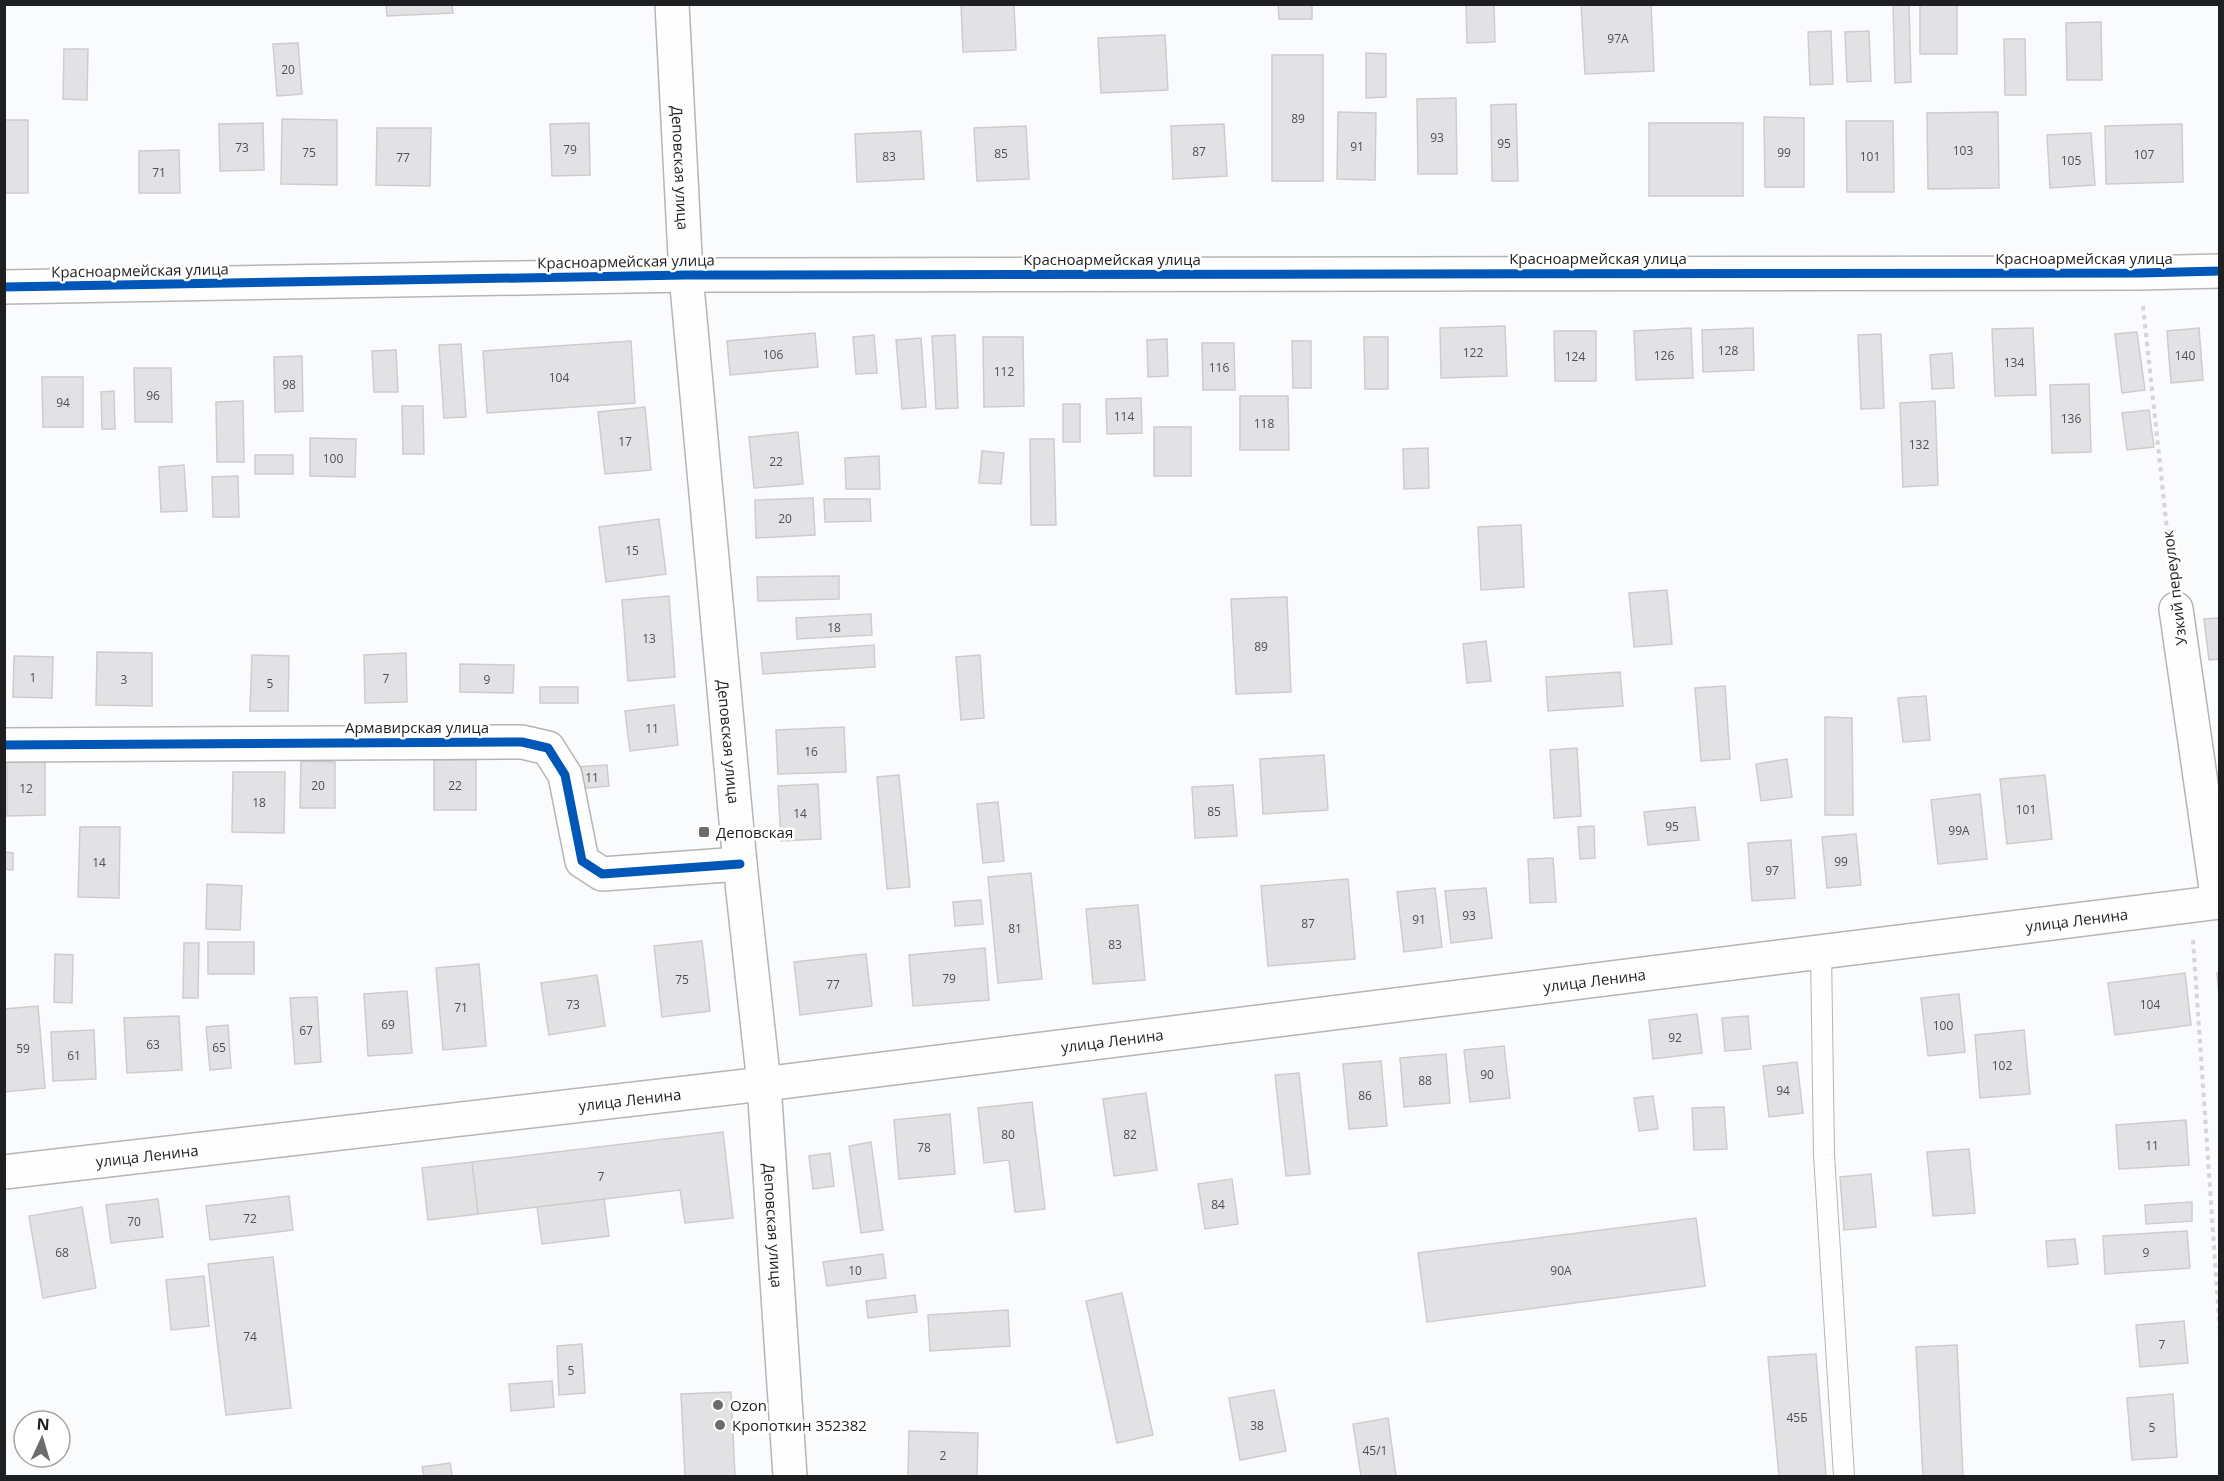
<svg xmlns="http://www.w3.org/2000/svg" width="2224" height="1481" viewBox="0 0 2224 1481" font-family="'Open Sans',sans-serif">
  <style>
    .building { fill: #e2e2e5; stroke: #cdcdcf; stroke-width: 1.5 }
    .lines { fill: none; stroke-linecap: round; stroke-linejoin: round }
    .lane-casing { stroke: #b4b5b7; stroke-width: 22 }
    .street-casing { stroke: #b4b5b7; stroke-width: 36 }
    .secondary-casing { stroke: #b4b5b7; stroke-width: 36 }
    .path { stroke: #d6d6d8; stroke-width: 4; stroke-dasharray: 4.5 4.5; stroke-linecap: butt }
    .lane { stroke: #fefeff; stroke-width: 20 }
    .street { stroke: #fefeff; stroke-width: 33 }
    .secondary { stroke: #fefeff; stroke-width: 33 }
    .cycleway-casing { stroke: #fff; stroke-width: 13 }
    .cycleway { stroke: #0057b8; stroke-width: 9 }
    .poi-dot { fill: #6b6c6e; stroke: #fff; stroke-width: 2 }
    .labels { text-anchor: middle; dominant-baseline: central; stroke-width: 5; stroke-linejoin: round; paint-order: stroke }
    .number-label { font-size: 12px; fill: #4f5052 }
    .street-label { font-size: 15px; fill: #1e1f21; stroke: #fff }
    .poi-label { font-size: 15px; fill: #1e1f21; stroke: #fff; text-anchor: start }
  </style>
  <rect width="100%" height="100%" fill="#fafbfd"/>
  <!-- building -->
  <path class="building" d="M386 4H452L453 13 387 16Z
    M961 4H1014L1016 50 963 52Z
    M1278 4H1312V19H1279Z
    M1466 4H1494L1495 42 1467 43Z
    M1581 4H1651L1654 71 1585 74Z
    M1893 4H1909L1911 82 1895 83Z
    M1920 4H1957V54H1920Z
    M2101 22 2102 80H2067L2066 23Z
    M1831 31 1833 84 1810 85 1808 32Z
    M1869 31 1871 81 1847 82 1845 32Z
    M1165 35 1168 90 1101 93 1098 38Z
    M2004 39H2025L2026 95H2005Z
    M298 43 302 94 277 96 273 44Z
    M64 49H88L87 100 63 99Z
    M1366 53 1386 54V97L1366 98Z
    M1272 55H1323V181H1272Z
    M1456 98 1457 174H1418L1417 99Z
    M1516 104 1518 181H1492L1491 105Z
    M1338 112 1376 113 1375 180 1337 179Z
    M1998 112 1999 188 1928 189 1927 113Z
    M1764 117 1804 118V187H1765Z
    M282 119 337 120V185L281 184Z
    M4 120H28V193H4Z
    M1846 121H1893L1894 192H1847Z
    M263 123 264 170 220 171 219 124Z
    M589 123 590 175 552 176 550 124Z
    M1649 123H1743V196H1649Z
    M1224 124 1227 176 1173 179 1171 126Z
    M2182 124 2183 182 2106 184 2105 126Z
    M1026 126 1029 179 977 181 974 128Z
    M377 128H431L430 186 376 185Z
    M921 131 924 179 857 182 855 134Z
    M2091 133 2095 185 2050 188 2047 135Z
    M179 150 180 193H139V151Z
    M1505 326 1507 376 1441 378 1440 328Z
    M1691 328 1693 378 1636 380 1634 331Z
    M1753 328 1754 370 1703 372 1702 330Z
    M2033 328 2036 395 1995 396 1992 329Z
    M2199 328 2203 380 2171 383 2167 331Z
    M1554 331H1596V381H1555Z
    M2137 332 2145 390 2122 393 2115 334Z
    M815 333 818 367 730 375 727 341Z
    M1881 334 1884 408 1861 409 1858 335Z
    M874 335 877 373 856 374 853 337Z
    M955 335 958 408 936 409 932 336Z
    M983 337H1023L1024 406 984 407Z
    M1364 337H1388V389H1365Z
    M921 338 926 407 902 409 896 340Z
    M1167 339 1168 376 1148 377 1147 340Z
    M631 341 635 403 487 413 483 351Z
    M1292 341H1311V388H1293Z
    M1202 343H1234L1235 390H1203Z
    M461 344 466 417 444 418 439 345Z
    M396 350 398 392H374L372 351Z
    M1952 353 1954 388 1932 389 1930 355Z
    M302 356 303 411 275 412 274 357Z
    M134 368H171L172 422H135Z
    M42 377H83V427H43Z
    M2089 384 2091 452 2052 453 2050 385Z
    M114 391 115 429H102L101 392Z
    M1240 396H1288L1289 450H1240Z
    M1141 398 1142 433 1107 434 1106 399Z
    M243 401 244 462H217L216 402Z
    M1935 401 1938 485 1903 487 1900 403Z
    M1063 404H1080V442H1063Z
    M402 406H423L424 454H403Z
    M645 407 651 470 605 474 598 412Z
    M2149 410 2154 447 2127 450 2122 413Z
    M1154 427H1191V476H1154Z
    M798 432 803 484 754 488 749 437Z
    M310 438 356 439 355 477 310 476Z
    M1030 439H1054L1056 525H1031Z
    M1428 448 1429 488 1404 489 1403 449Z
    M982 451 1004 453 1001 484 979 483Z
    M255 455H293V474H255Z
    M879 456 880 489H846L845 458Z
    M184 465 187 511 161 512 159 467Z
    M238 476 239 517H213L212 477Z
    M813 498 815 535 756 538 755 500Z
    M824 499H870L871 521 825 522Z
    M659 519 666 574 606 582 599 527Z
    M1521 525 1524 587 1481 590 1478 527Z
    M839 576V599L758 601 757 577Z
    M1667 590 1672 644 1634 647 1629 593Z
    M669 596 675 677 628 681 622 600Z
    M1287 597 1291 692 1236 694 1231 599Z
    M871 614 872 635 797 639 796 618Z
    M2220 618V659L2209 660 2204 619Z
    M1486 641 1491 681 1467 683 1463 644Z
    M874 645 875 667 763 674 761 653Z
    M97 652 152 653V706L96 705Z
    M406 653 407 702 365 703 364 655Z
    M252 655 289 656 288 711H250Z
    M980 655 984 718 961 720 956 657Z
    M14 656 53 657 52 698 13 697Z
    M460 664 514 665 513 693 460 692Z
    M1620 672 1623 706 1548 711 1546 677Z
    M1725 686 1730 759 1701 761 1695 688Z
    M540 687H578V703H540Z
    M1926 696 1930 740 1903 742 1898 698Z
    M674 705 678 745 630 751 625 711Z
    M1825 717 1852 718 1853 815H1825Z
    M844 727 846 772 778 774 776 730Z
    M1577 748 1581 816 1554 818 1550 750Z
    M1324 755 1328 810 1263 814 1260 759Z
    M1787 759 1792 797 1761 801 1756 764Z
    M434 760H476V810H434Z
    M7 761H45V815L7 816Z
    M301 761 335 762V808H300Z
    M607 765 609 786 577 789 575 767Z
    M233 772H285L284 833 232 832Z
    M899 775 910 887 887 889 877 777Z
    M2045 775 2052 839 2007 844 2000 779Z
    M818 784 821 839 781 841 778 786Z
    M1233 785 1237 836 1195 838 1192 787Z
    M1980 794 1987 859 1938 864 1931 800Z
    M998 802 1004 861 983 863 977 804Z
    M1695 807 1699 840 1648 845 1644 812Z
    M1594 826 1595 858 1580 859 1578 827Z
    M80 827H120L119 898 78 897Z
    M1856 834 1861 885 1827 888 1822 837Z
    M1791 840 1795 898 1752 901 1748 843Z
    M4 852 13 853V870L4 869Z
    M1553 858 1556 902 1530 903 1528 859Z
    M1031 873 1042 979 998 983 988 877Z
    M1348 879 1355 959 1268 966 1261 886Z
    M207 884 242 886 240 930 206 929Z
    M1435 888 1442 947 1404 952 1397 892Z
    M1486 888 1492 938 1451 943 1445 891Z
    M981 900 983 924 955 926 953 902Z
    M1138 905 1145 980 1093 984 1086 909Z
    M702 941 710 1011 662 1017 654 946Z
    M208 942H254V974H208Z
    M184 943H199L198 998H183Z
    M985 948 989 1000 913 1006 909 955Z
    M55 954 73 955 72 1003 54 1002Z
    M866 954 872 1006 800 1015 794 962Z
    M479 964 486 1046 443 1050 436 968Z
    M2220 972V995H2219L2217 973Z
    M2185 973 2191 1025 2115 1035 2108 983Z
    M597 975 605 1026 549 1035 541 983Z
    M407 991 412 1053 368 1056 364 994Z
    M1959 994 1965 1052 1928 1056 1921 998Z
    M317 997 321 1062 295 1064 290 998Z
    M38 1006 45 1088 4 1092V1009Z
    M1697 1014 1702 1053 1653 1059 1649 1020Z
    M179 1016 182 1070 127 1073 124 1018Z
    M1748 1016 1751 1049 1725 1051 1722 1018Z
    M228 1025 231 1068 210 1070 206 1027Z
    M94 1030 96 1079 53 1081 51 1032Z
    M2024 1030 2030 1094 1980 1098 1975 1035Z
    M1504 1046 1510 1098 1470 1102 1464 1050Z
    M1446 1054 1450 1103 1404 1107 1400 1058Z
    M1381 1061 1387 1126 1349 1129 1343 1064Z
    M1797 1062 1803 1113 1769 1117 1763 1066Z
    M1299 1073 1310 1174 1286 1176 1275 1075Z
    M1146 1093 1157 1170 1114 1176 1103 1099Z
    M1653 1096 1658 1129 1639 1131 1634 1098Z
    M1032 1102 1045 1209 1015 1212 1009 1160 984 1163 978 1108Z
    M1724 1107 1727 1149 1694 1150 1692 1108Z
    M950 1114 955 1174 899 1179 894 1120Z
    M2186 1120 2189 1165 2119 1169 2116 1125Z
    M723 1132 733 1218 685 1223 680 1190 478 1214 472 1162Z
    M871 1142 883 1230 861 1233 849 1146Z
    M1969 1149 1975 1213 1933 1216 1927 1152Z
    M830 1153 834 1186 813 1189 809 1156Z
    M472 1162 478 1214 428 1220 422 1168Z
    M1871 1174 1876 1227 1844 1230 1840 1177Z
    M1232 1179 1238 1224 1205 1229 1198 1184Z
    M289 1196 293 1230 210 1240 206 1206Z
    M158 1199 163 1237 111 1243 106 1205Z
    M604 1199 609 1236 542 1244 537 1207Z
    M2192 1202V1221L2146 1224 2145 1205Z
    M82 1207 96 1288 43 1298 29 1216Z
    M1696 1218 1705 1286 1427 1322 1418 1253Z
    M2187 1231 2190 1268 2105 1274 2103 1236Z
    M2075 1239 2078 1264 2048 1267 2046 1241Z
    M883 1254 886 1278 827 1286 823 1262Z
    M273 1257 291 1408 226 1415 208 1264Z
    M204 1276 209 1326 171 1330 166 1280Z
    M1122 1293 1153 1435 1117 1443 1086 1301Z
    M915 1295 917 1312 868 1318 866 1301Z
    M1008 1310 1010 1346 930 1351 928 1315Z
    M2184 1321 2188 1363 2140 1367 2136 1325Z
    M582 1344 585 1393 559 1395 557 1346Z
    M1957 1345 1963 1476H1923L1916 1347Z
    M1816 1354 1826 1476H1779L1768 1357Z
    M552 1381 554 1407 511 1411 509 1384Z
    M1274 1390 1286 1451 1240 1460 1229 1398Z
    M731 1392 735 1476H685L681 1394Z
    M2173 1394 2177 1457 2132 1460 2127 1398Z
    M1388 1418 1396 1476H1361L1353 1424Z
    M909 1431 978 1433 977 1476H908Z
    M450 1463 452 1476H424L422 1467Z"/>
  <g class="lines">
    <defs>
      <path id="lane" d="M1821 952 1824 1155 1844 1476"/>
      <path id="street" d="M2176 609 2218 902
        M4 745 522 742 548 748 565 775 582 861 602 874 740 864"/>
      <g id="secondary">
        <path id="s1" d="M672 4 686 275 740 864 764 1084 790 1476"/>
        <path d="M4 287 686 275 2140 273 2220 271"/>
        <path id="s2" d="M4 1172 764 1084 2220 902"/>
      </g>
    </defs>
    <!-- lane casing -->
    <use href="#lane" class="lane-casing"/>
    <!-- street casing -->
    <use href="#street" class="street-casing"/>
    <!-- secondary casing -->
    <use href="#secondary" class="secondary-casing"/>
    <!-- path -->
    <path class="path" d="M2143 306 2172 576
      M2193 940 2220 1334"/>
    <!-- lane -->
    <use href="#lane" class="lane"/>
    <!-- street -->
    <use href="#street" class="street"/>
    <!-- secondary -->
    <use href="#secondary" class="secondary"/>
    <defs>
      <path id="cycleway" d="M4 287 686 275 2140 273 2220 271
        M4 745 522 742 548 748 565 775 582 861 602 874 740 864"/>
    </defs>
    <!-- cycleway casing -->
    <use href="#cycleway" class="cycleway-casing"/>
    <!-- cycleway -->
    <use href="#cycleway" class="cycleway"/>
  </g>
  <!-- markers -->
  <g class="poi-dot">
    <rect x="698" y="826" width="12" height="12" rx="3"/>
    <circle cx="718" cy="1405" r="6"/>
    <circle cx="720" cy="1425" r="6"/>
  </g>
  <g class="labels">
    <!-- number labels -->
    <g class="number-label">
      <text x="1618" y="38">97А</text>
      <text x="288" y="69">20</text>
      <text x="1298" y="118">89</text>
      <text x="1437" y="137">93</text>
      <text x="1504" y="143">95</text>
      <text x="1357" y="146">91</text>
      <text x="242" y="147">73</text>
      <text x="570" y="149">79</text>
      <text x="1963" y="150">103</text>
      <text x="1199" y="151">87</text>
      <text x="309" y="152">75</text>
      <text x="1784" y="152">99</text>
      <text x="1001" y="153">85</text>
      <text x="2144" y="154">107</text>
      <text x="889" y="156">83</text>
      <text x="1870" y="156">101</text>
      <text x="403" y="157">77</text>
      <text x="2071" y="160">105</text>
      <text x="159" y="172">71</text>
      <text x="1728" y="350">128</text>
      <text x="1473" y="352">122</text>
      <text x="773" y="354">106</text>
      <text x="1664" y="355">126</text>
      <text x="2185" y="355">140</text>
      <text x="1575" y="356">124</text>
      <text x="2014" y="362">134</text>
      <text x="1219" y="367">116</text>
      <text x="1004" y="371">112</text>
      <text x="559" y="377">104</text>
      <text x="289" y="384">98</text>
      <text x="153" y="395">96</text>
      <text x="63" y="402">94</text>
      <text x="1124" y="416">114</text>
      <text x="2071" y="418">136</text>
      <text x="1264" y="423">118</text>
      <text x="625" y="441">17</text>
      <text x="1919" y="444">132</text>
      <text x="333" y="458">100</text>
      <text x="776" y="461">22</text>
      <text x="785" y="518">20</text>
      <text x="632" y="550">15</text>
      <text x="834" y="627">18</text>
      <text x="649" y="638">13</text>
      <text x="1261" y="646">89</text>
      <text x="33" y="677">1</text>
      <text x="386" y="678">7</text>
      <text x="124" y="679">3</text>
      <text x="487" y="679">9</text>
      <text x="270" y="683">5</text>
      <text x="652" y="728">11</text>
      <text x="811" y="751">16</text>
      <text x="592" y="777">11</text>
      <text x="318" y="785">20</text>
      <text x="455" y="785">22</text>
      <text x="26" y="788">12</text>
      <text x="259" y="802">18</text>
      <text x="2026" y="809">101</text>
      <text x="1214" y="811">85</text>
      <text x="800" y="813">14</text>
      <text x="1672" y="826">95</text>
      <text x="1959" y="830">99А</text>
      <text x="1841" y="861">99</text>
      <text x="99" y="862">14</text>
      <text x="1772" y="870">97</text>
      <text x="1469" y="915">93</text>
      <text x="1419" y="919">91</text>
      <text x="1308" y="923">87</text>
      <text x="1015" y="928">81</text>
      <text x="1115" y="944">83</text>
      <text x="949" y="978">79</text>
      <text x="682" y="979">75</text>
      <text x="833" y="984">77</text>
      <text x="573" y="1004">73</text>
      <text x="2150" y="1004">104</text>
      <text x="461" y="1007">71</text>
      <text x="388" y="1024">69</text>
      <text x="1943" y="1025">100</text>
      <text x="306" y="1030">67</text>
      <text x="1675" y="1037">92</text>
      <text x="153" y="1044">63</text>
      <text x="219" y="1047">65</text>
      <text x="23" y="1048">59</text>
      <text x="74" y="1055">61</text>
      <text x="2002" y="1065">102</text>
      <text x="1487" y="1074">90</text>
      <text x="1425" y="1080">88</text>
      <text x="1783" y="1090">94</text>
      <text x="1365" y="1095">86</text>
      <text x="1008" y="1134">80</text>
      <text x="1130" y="1134">82</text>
      <text x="2152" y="1145">11</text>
      <text x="924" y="1147">78</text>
      <text x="601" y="1176">7</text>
      <text x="1218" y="1204">84</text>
      <text x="250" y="1218">72</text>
      <text x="134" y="1221">70</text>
      <text x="62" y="1252">68</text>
      <text x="2146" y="1252">9</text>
      <text x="855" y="1270">10</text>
      <text x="1561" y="1270">90А</text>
      <text x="250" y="1336">74</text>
      <text x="2162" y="1344">7</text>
      <text x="571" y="1370">5</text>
      <text x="1797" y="1417">45Б</text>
      <text x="1257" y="1425">38</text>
      <text x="2152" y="1427">5</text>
      <text x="1375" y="1450">45/1</text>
      <text x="943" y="1455">2</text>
    </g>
    <!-- street labels -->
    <g class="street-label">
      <text stroke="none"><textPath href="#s1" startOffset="164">Деповская улица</textPath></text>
      <text x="1598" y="258">Красноармейская улица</text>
      <text x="2084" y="258">Красноармейская улица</text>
      <text x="1112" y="259">Красноармейская улица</text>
      <text transform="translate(626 261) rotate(-1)">Красноармейская улица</text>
      <text transform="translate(140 270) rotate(-1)">Красноармейская улица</text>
      <text transform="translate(2174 588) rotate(-97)">Узкий переулок</text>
      <text x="417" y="727">Армавирская улица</text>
      <text stroke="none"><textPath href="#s1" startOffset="740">Деповская улица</textPath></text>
      <text stroke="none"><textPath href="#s2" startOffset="2088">улица Ленина</textPath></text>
      <text stroke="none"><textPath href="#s2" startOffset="1602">улица Ленина</textPath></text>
      <text stroke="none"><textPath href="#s2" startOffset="1116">улица Ленина</textPath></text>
      <text stroke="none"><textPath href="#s2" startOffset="630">улица Ленина</textPath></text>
      <text stroke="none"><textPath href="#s2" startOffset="144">улица Ленина</textPath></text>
      <text stroke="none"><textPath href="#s1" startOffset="1226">Деповская улица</textPath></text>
    </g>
    <!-- poi labels -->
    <g class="poi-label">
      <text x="716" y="832">Деповская</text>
      <text x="730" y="1405">Ozon</text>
      <text x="732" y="1425">Кропоткин 352382</text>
    </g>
  </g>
  <!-- border -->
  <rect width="2224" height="1481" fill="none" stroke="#1e1f21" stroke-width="12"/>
  <!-- north arrow -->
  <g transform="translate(42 1439) rotate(4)"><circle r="28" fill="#ffffff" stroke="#a5a5a6" stroke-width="1.5"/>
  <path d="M0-4.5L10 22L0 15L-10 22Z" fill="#6b6c6e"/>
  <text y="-9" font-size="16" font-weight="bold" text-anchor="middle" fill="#1e1f21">N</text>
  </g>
</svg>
